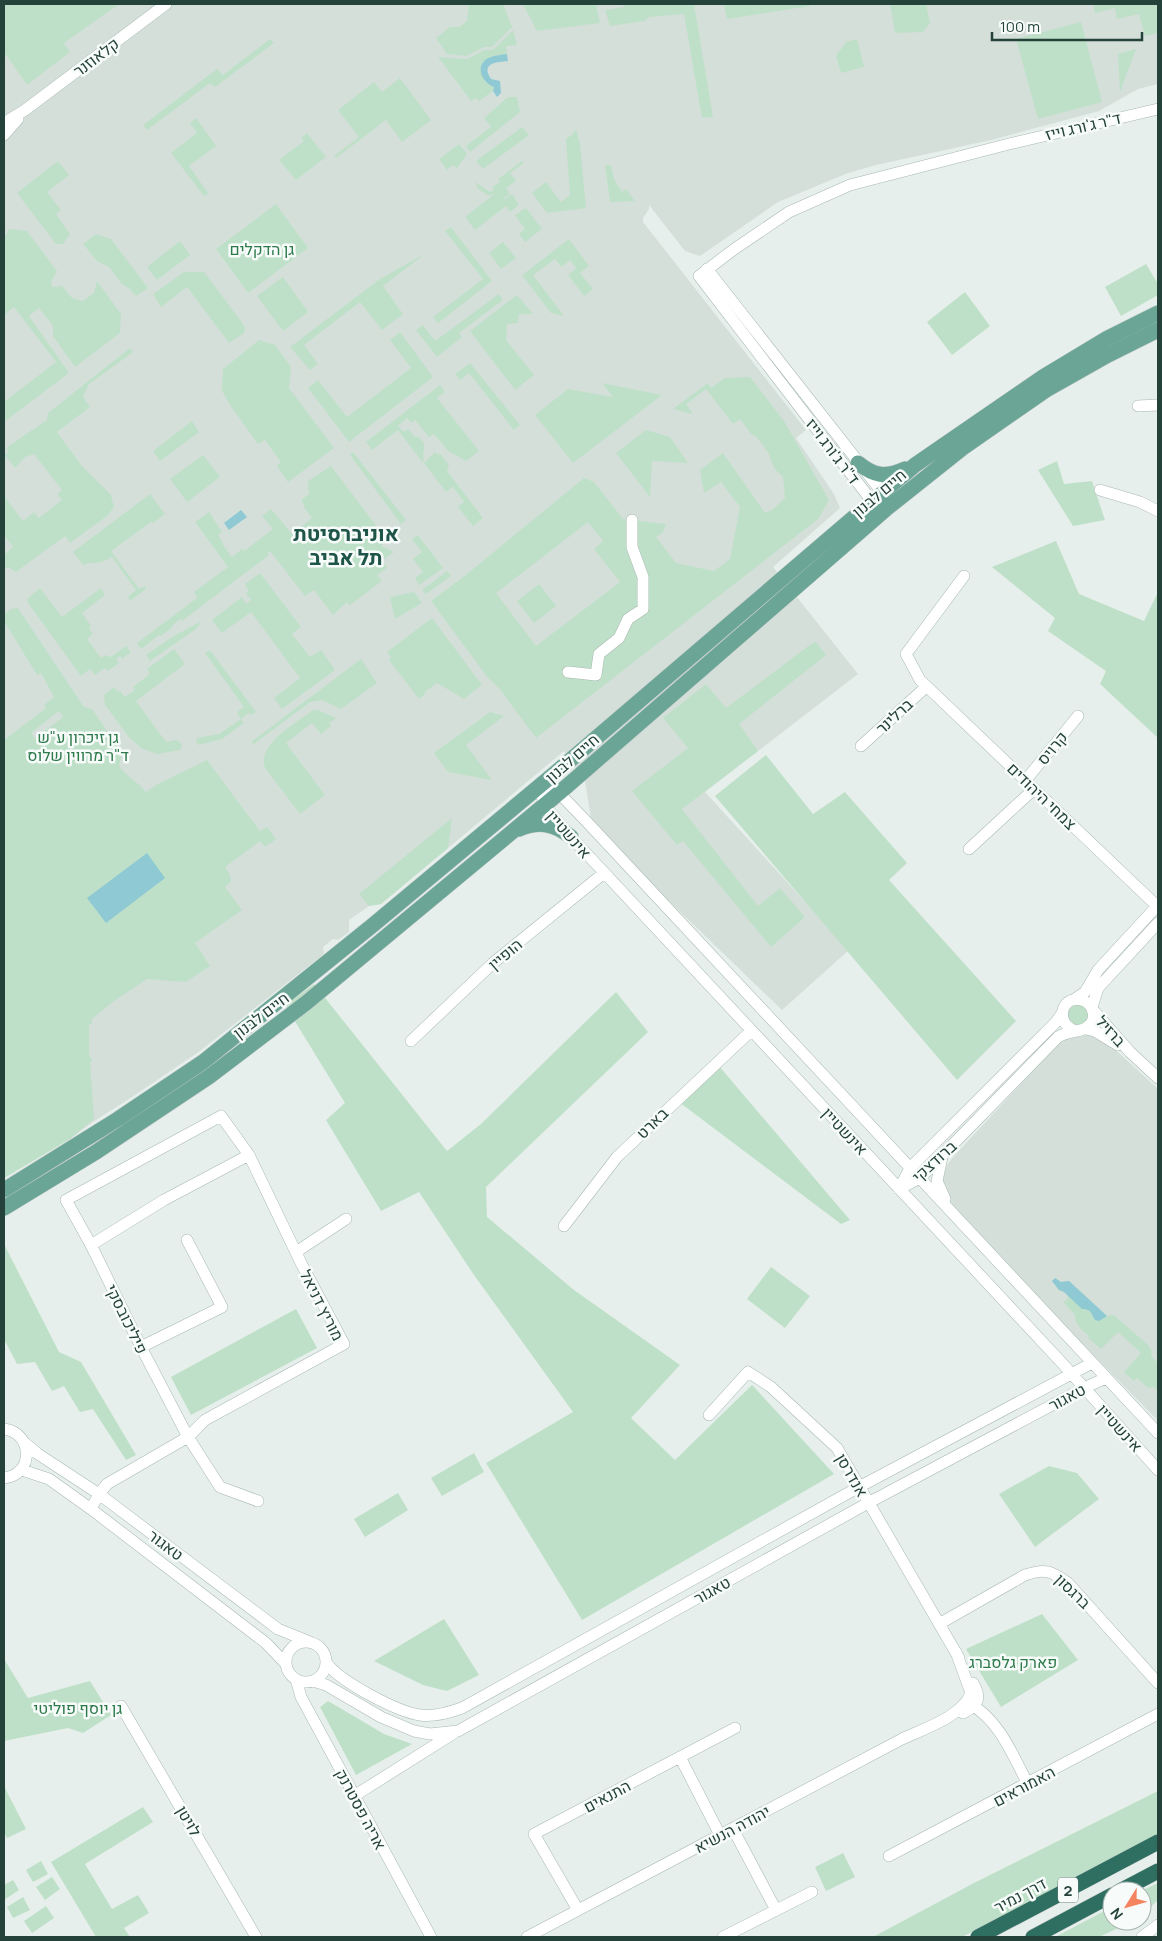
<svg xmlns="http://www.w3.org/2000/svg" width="1162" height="1941" viewBox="0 0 1162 1941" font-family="Manrope,Heebo,sans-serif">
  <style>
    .built { fill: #d4dfda }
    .green { fill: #bfe0c8; fill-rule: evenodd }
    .water { fill: #8ec9d4 }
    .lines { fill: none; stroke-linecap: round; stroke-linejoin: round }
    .minor-casing { stroke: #a8b8b2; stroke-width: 12 }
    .major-casing { stroke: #c2cac8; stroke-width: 16 }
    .highway-casing { stroke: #c2cac8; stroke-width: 16 }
    .minor { stroke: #fff; stroke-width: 11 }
    .major { stroke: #6aa596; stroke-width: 15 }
    .highway { stroke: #2f6f62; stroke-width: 15 }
    .labels { text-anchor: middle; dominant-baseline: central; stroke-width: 5; stroke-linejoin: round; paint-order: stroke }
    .shield { fill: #f7fbf9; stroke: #637a73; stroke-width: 1 }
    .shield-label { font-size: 15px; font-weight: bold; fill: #24423a }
    .street-label { font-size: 16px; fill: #24423a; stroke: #f7fbf9 }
    .park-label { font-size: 16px; fill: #2d7a4b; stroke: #f7fbf9 }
    .district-label { font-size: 21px; font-weight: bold; fill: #1f5548; stroke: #f7fbf9 }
  </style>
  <rect width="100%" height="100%" fill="#e6efeb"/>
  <!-- built -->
  <path class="built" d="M4 4H1158V84L1138 89 1099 111 991 140 876 165 848 173 778 202 700 256 685 251 649 205V209L643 218V222L806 430 796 438 834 494 840 508 773 567 858 674 705 792 849 950 782 1010 642 875 591 818 585 781 564 751 381 904 369 906 349 920V932L338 940 333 939 323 947 324 954 200 1051 135 1095 93 1122 70 1139 4 1178Z
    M1081 1034 1095 1035 1119 1053 1158 1089V1421L1008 1267 956 1210 944 1190 943 1179 947 1165 954 1156 1057 1045 1059 1040Z"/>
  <!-- green -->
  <path class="green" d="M4 4H119L64 43 70 52 27 85 4 52Z
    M459 4H503L512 27 492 47H484L466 56 447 54 436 38 450 27H459L467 21 469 5Z
    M523 4H596L600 23 537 31Z
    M624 4H694L713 117 702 118 684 14 649 17 645 21 610 26 605 10 624 7Z
    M724 4H809L810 6 727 19Z
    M890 4H926L930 23 923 32 895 33Z
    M1093 4H1158V33L1145 36 1139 14 1117 19 1115 8 1095 13Z
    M1081 22 1102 102 1038 119 1016 39Z
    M513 30 517 45 506 46 507 54 493 56 486 60 484 81 494 87 493 91 479 101 476 98 471 101 438 57 467 59 484 50H493Z
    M270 39 274 43 215 87 210 83 147 130 143 125 217 69 223 75Z
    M857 39 864 67 841 73 836 56 846 42Z
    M1136 49 1120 92 1118 54Z
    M400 78 431 120 402 142 386 120 336 158 334 156 359 137 338 110 374 82 382 92Z
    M508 97H517L520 112 470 152 466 146 491 127 484 118Z
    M196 118 216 146 189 166 208 193 204 196 171 153 197 133 190 123Z
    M522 127 529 135 483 169 476 161Z
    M576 129 580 144 586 208 547 213 532 193 546 182 561 202 570 195 566 139 573 134Z
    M307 133 326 157 296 180 279 160 304 141 301 138Z
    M459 144 467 154 457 168 453 165 447 170 439 159Z
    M58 161 69 175 47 192 61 210 56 214 70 234 63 244H56L17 193Z
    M522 161 524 163 510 173 516 181 506 188 510 194 504 198 505 199 512 194 519 205 510 212 506 206 475 230 465 217 497 192 490 196 478 189 475 182 490 192 494 189 492 187 500 182 498 179Z
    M605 165H611L614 179 622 192 626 189 635 201 610 202Z
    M276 204 308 248 248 293 216 249Z
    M526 208 542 229 525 242 519 234 525 229 515 215Z
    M451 227 492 281 438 323 433 317 483 279 445 231Z
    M8 229 27 231 57 271 51 282 52 287 62 286 72 298 83 301 94 293 97 281 121 314 120 333 75 367 53 336V326L39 308 29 316 69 373 4 422V402L56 362 14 307 4 315V236L7 234Z
    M96 234 111 239 148 288 136 296 130 289 121 283 109 267 97 261 83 244Z
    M569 239 589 266 580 273 593 289 584 296 568 275 576 268 570 260 562 267 555 259 533 275 564 316 551 313 522 275Z
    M180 241 190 255 157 280 147 267Z
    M503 242 516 258 501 269 489 253Z
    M426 253 383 286 403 314 382 330 360 302 304 345 318 364 310 370 290 347 380 279Z
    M1146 264 1158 284V295L1121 316 1105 287Z
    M184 272H204L241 321 245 328 244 333 229 343 187 287 161 307 153 294Z
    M283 277 308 312 283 331 257 296Z
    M965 292 990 326 952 355 927 322Z
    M499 294 503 300 459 333 462 337 437 357 416 330 423 325 435 341Z
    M517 295 533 314H519L518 323 507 324 506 340 534 375 515 390 470 331Z
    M400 332 433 377 349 442 308 388 318 380 347 417 411 368 390 340Z
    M259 340 275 345 291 367 289 388 334 448 288 482 277 466 281 462 265 440 258 444 232 408 222 391 223 369Z
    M130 348 133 352 89 384 83 397 90 407 57 432 82 466 111 495 114 507 107 516 70 543 65 536 16 572 10 568H4V555L13 547 4 535V496L23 521 34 512 39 518 62 500 57 494 62 490 34 454 25 457 15 468 5 455 8 453 7 447 47 420 48 413Z
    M470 363 520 425 514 430 469 373 460 380 455 374Z
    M750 377 784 421 829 500 818 519 536 738 499 688 488 678 431 601 467 574 584 478 594 482 623 519 666 524 663 532 656 537 676 563 714 571 730 559 740 507 721 482 704 493 700 470 723 453 765 513 772 510 785 498 783 477 774 468 769 454 757 437 751 434 740 419 733 424 706 389 686 404 693 414 673 409 708 383 711 388 725 378ZM588 522 603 541 594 549 620 582 536 646 496 593Z
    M602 383 662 395 573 463 535 415 568 389 613 397Z
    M440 385 445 392 437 398 479 451 466 461 448 451 434 434 429 437 415 420 411 423 407 418 398 426 404 432 408 429 416 438 418 436 424 443 423 463 398 430 372 450 366 442Z
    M192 421 199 432 160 461 153 451Z
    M646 430 670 437 688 463 652 461 650 497 616 453Z
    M353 452 406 520 401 524 350 455Z
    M435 452 438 455 440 454 449 465 447 471 483 518 473 526 458 507 464 502 453 487 446 492 424 463Z
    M203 455 220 477 187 502 170 479Z
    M1057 461 1064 484 1092 481 1105 520 1073 526 1038 470Z
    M331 466 387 540 381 546 394 552 382 561 387 568 377 575 382 581 350 605 347 602 333 615 314 590 305 596 270 551 268 553 269 555 182 621 180 619 172 626 173 627 161 636 159 635 141 649 137 643 197 598 194 592 228 567 195 522 209 512 222 532 218 535 223 543 222 544 232 557 242 549 244 551 273 529 262 516 271 509 292 534 312 518 303 506H305L301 500 309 494 308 481Z
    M150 494 165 514 153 523 151 522 111 551 139 589 145 586 146 589 130 601 128 597 136 590 112 557C100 565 95 561 83 565L73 552Z
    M418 535 443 568 419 585 415 578 423 572 413 559 422 552 412 539Z
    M1056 541 1079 594 1144 621 1158 592V738L1100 684 1106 671 1048 631 1055 618 992 567Z
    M447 571 451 576 426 594 422 590Z
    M260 573 301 627 292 634 310 657 321 650 335 670 282 709 274 698 300 678 251 612 222 633 212 620 242 597 246 604 251 600 246 593 249 591 245 584Z
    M539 584 556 606 534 623 517 601Z
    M40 588 62 617 101 588 105 595 82 613 91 626 89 628 93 634 87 639 101 658 105 655 111 657 126 646 131 652 122 659 120 656 116 659 119 663 108 671 105 668 95 675 90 669 81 676 28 603 27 599Z
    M414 592 422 603 395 619 390 597Z
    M18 608 84 707 92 709 122 753 119 766C127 777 138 782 146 792L156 785 207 760 260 831 267 827 276 839 265 847 260 841 225 867 230 875 231 882 225 887 242 910 195 943 210 966 186 982 147 979 114 1001 92 1019V1024H89V1055L92 1060 90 1062 94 1119 70 1139 4 1178V740L46 708 44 705 54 697 41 673 37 675 4 621V615L11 609ZM59 711 63 717 35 739 31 733Z
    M432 618 482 685 464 699 437 683 426 691 425 694 419 699 389 660 391 658 387 652Z
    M202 621 196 629 150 661 146 655 172 637Z
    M815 641 826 655 739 724 758 751 682 809 758 906 780 888 805 917 771 947 683 841 677 845 632 791 688 748 663 718 706 684 726 708Z
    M174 649 185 664 136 701 166 742 177 740 182 745 180 750 157 754 141 748 128 736 105 705 104 695 114 687 118 692 120 691 125 697 135 690 133 687 150 674 147 669Z
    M210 650 256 712 251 715 249 713 241 719 244 723 222 739 199 745 196 742 197 738 219 734 241 719 237 712 244 707 205 653Z
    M361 659 377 683 341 709 322 700 310 702 254 744 251 742Z
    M313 710H318L336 718 329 723 331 726 321 734 312 723 286 743 325 795 300 814 265 768C256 744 298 722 313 710Z
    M490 712 504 716 466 745 492 780 448 772 434 753Z
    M766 755 813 814 845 792 907 863 889 880 1016 1021 957 1080 715 796Z
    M452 818 448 848 381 904 369 906 359 894Z
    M314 984 447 1151 481 1124 616 992 648 1032 486 1187 487 1217 574 1290 680 1365 631 1418 675 1460 752 1385 834 1474 582 1620 486 1463 573 1412 474 1275 419 1192 381 1211 326 1120 345 1103 285 1005Z
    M1068 1015a10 10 0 1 1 20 0a10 10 0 1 1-20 0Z
    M719 1066 850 1220 841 1224 679 1102Z
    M4 1244 59 1352 81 1362 136 1455 126 1460 93 1409 80 1412 64 1386 52 1391 35 1362 17 1364 4 1339Z
    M771 1267 810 1296 785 1328 747 1299Z
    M1055 1278 1061 1282 1069 1281 1107 1316 1114 1315 1148 1345 1152 1351 1151 1356 1158 1363V1391L1154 1387 1148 1388 1137 1378 1134 1381 1124 1372 1141 1353 1118 1332 1101 1349 1088 1338 1089 1336C1082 1330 1074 1324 1075 1315L1063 1302 1067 1300 1068 1296 1064 1292 1059 1290 1052 1281Z
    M296 1309 317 1348 191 1415 171 1377Z
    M474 1453 484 1472 442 1496 431 1478Z
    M1049 1466 1077 1473 1099 1499 1035 1547 999 1494Z
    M398 1493 408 1510 365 1537 354 1519Z
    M1042 1614 1078 1660 1001 1707 966 1649Z
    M444 1619 479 1675 447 1691 423 1685 374 1661Z
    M4 1659 28 1698 90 1681 111 1715 83 1733 68 1728 4 1741Z
    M328 1701 384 1734 412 1744 356 1775 320 1707Z
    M5 1788 26 1829 7 1838 4 1832V1789Z
    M1158 1791V1834L962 1937H873L974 1883Z
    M143 1807 153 1822 85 1864 112 1909 138 1895 149 1913 124 1928 130 1937H96L51 1862Z
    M843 1853 855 1877 826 1891 815 1867Z
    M41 1861 48 1874 33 1882 26 1870Z
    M52 1877 60 1889 45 1900 36 1887Z
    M13 1880 19 1890 4 1900V1885Z
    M1158 1883V1900L1142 1915 1141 1891Z
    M23 1897 30 1910 13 1918 7 1907Z
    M46 1906 54 1918 32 1933 24 1921Z
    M1112 1907V1921H1133L1099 1937H1055Z"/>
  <!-- water -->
  <path class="water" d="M507 54 508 61C497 62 480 63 491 79L500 81 501 93 497 97 493 91 494 87C480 82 474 63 491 57 496 55 502 55 507 54Z
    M241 510 247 517 229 530 224 523Z
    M147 853 165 878 106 923 87 898Z
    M1055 1278 1061 1282 1069 1281 1107 1316 1099 1321 1095 1320 1090 1311 1085 1309H1082L1064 1292 1059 1290 1052 1281Z"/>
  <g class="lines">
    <defs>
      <path id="minor" d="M4 123 25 110 166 4
        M4 135 18 119
        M707 269 882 492 884 500
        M1138 406 1158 405
        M1100 490 1140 502 1158 511
        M878 504 871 500 699 276 733 250 789 212 850 185 1009 144 1158 109
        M964 576 906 654 920 680 1157 906
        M568 672 596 675 599 654 619 638 628 619 643 609V577L632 547V520
        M861 746 926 687
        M1025 781 1078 716
        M540 785 544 805 571 837 1062 1363 1158 1470
        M540 785 559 793 586 821 1158 1433
        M969 849 1034 789
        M1075 999 1085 992 1098 970 1158 905
        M1092 1007 1098 988 1158 923
        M1093 1010 1130 1052 1158 1078
        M1086 1029 1095 1031 1118 1045
        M411 1041 493 963 604 873
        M249 1155 221 1116 66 1200 91 1245 141 1347 188 1437 220 1487 258 1501
        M942 1157 937 1181 945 1199
        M899 1189 920 1178 1058 1037C1069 1030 1080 1033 1087 1027 1098 1020 1094 1003 1081 1000 1061 995 1054 1024 1076 1031
        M899 1189 910 1168 1056 1022 1062 1013
        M564 1226 617 1157 751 1031
        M91 1245 164 1200 249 1155 302 1265 344 1344 205 1420 188 1437 107 1484 99 1494 91 1509
        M296 1252 346 1219
        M141 1347 222 1307 187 1240
        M709 1415 748 1372 771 1387 837 1448 959 1658
        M4 1429C34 1433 34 1475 4 1478
        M25 1443 38 1454 99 1494 278 1629 310 1642
        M22 1470 49 1479 91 1509 266 1643 286 1664
        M939 1624 1025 1575C1046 1568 1051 1571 1068 1583L1158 1683
        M286 1662a20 20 0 1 1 40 0a20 20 0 1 1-40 0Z
        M326 1662C338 1681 398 1712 420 1715 434 1717 448 1713 462 1708L859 1487 1092 1363
        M296 1679 301 1697 431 1937
        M313 1681 326 1685 381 1717 414 1731 430 1734 458 1731 868 1503 1084 1388 1106 1378
        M969 1703C1000 1721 1012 1754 1028 1784
        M121 1706 256 1937
        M963 1713C978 1706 982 1698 973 1683
        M680 1757 720 1835
        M354 1796 454 1733
        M733 1829 776 1910
        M889 1856 1158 1714
        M578 1910 534 1834 735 1728
        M527 1937 902 1739C923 1729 962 1717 971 1693L956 1652
        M723 1937 812 1892
        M1142 1937 1158 1925"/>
      <path id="major" d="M858 463C874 476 885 478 905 469
        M519 829C539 821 554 823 571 837
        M4 1190 118 1119 203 1062 373 925 554 774 915 465 1043 377 1106 339 1158 313
        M4 1208 96 1152 210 1076 306 1003 559 793 886 509 964 447 1046 390 1108 355 1158 330"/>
      <path id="highway" d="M1120 1891 1158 1871
        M978 1937 1158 1842
        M1033 1937 1112 1895"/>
    </defs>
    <!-- minor casing -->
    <use href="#minor" class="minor-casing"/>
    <!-- major casing -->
    <use href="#major" class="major-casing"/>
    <!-- highway casing -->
    <use href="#highway" class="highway-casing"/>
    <!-- minor -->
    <use href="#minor" class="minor"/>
    <!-- major -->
    <use href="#major" class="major"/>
    <!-- highway -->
    <use href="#highway" class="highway"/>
  </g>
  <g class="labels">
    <!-- shield labels -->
    <rect class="shield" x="1058" y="1877.5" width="20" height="25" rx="4"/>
    <g class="shield-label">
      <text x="1068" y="1890">2</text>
    </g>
    <!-- street labels -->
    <g class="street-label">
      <text transform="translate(96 57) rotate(-37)">קלאוזנר</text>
      <text transform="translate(1083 126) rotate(-13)">ד"ר ג'ורג וייז</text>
      <text transform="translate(833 451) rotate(53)">ד"ר ג'ורג וייז</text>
      <text transform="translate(879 493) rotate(-40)">חיים לבנון</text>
      <text transform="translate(894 716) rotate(-43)">ברלינר</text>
      <text transform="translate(1052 748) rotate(-51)">קרויס</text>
      <text transform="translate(572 758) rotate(-41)">חיים לבנון</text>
      <text transform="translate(1042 796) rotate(44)">צמחי היהודים</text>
      <text transform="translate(569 834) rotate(49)">אינשטיין</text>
      <text transform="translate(505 954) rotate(-40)">הופיין</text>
      <text transform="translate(261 1015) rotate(-37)">חיים לבנון</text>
      <text transform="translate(1111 1031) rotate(48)">ברזיל</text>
      <text transform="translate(652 1123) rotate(-44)">בארט</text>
      <text transform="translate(845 1131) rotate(47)">אינשטיין</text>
      <text transform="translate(934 1161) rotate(-42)">ברודצקי</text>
      <text transform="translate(322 1305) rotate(63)">מוריץ דניאל</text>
      <text transform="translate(127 1319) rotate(64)">פיליכובסקי</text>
      <text transform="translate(1067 1397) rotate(-28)">טאגור</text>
      <text transform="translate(1120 1428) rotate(48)">אינשטיין</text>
      <text transform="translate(852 1475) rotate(60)">אנדרסן</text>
      <text transform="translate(166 1545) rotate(37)">טאגור</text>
      <text transform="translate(712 1590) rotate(-29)">טאגור</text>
      <text transform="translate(1073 1591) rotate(44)">ברגסון</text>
      <text transform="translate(1024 1786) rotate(-28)">האמוראים</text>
      <text transform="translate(607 1796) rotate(-28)">התנאים</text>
      <text transform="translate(361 1809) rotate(62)">אריה פסטרנק</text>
      <text transform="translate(189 1821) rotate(60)">לויטן</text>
      <text transform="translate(732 1829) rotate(-28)">יהודה הנשיא</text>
      <text transform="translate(1020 1895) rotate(-28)">דרך נמיר</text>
    </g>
    <!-- park labels -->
    <g class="park-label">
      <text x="262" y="249">גן הדקלים</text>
      <text x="78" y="737">גן זיכרון ע"ש<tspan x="78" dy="18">ד"ר מרווין שלוס</tspan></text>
      <text x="1013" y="1662">פארק גלסברג</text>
      <text x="78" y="1708">גן יוסף פוליטי</text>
    </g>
    <!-- district labels -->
    <g class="district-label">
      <text x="346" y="533">אוניברסיטת<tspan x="346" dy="24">תל אביב</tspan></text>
    </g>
  </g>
  <!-- border -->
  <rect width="1162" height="1941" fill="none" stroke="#24423a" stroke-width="10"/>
  <!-- north arrow -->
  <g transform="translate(1127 1906) rotate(233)"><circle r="24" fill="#f7fbf9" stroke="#a3b1ad"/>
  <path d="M0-4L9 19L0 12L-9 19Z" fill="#f4845f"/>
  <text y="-8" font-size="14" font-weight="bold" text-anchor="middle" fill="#24423a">N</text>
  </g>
  <!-- scale -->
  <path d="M992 32v8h150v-8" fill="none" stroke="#24423a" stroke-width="2.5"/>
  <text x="1000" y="32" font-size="15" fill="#24423a" stroke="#f7fbf9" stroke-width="4" paint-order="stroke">100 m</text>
</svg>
